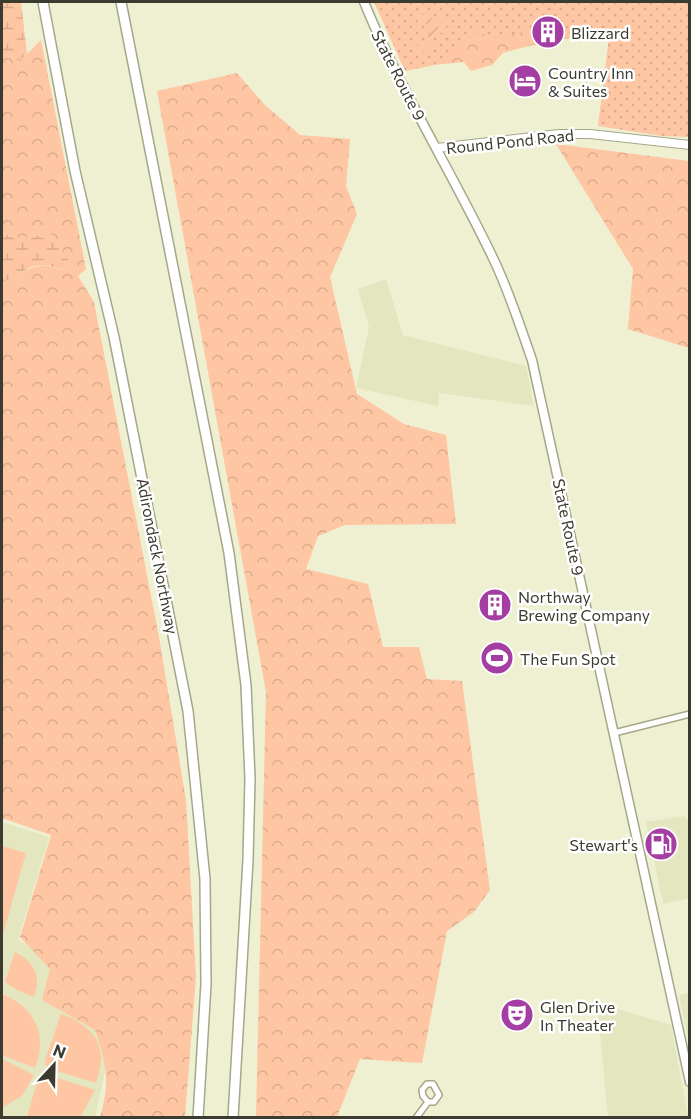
<svg xmlns="http://www.w3.org/2000/svg" width="691" height="1119" viewBox="0 0 691 1119" font-family="Commissioner,sans-serif">
  <style>
    .built { fill: #e4e6bf }
    .grass { fill: url(#grass-dots) }
    .forest { fill: url(#forest-crowns) }
    .wetland { fill: url(#wetland-marsh) }
    .garden { fill: url(#garden-furrows) }
    .pitch { fill: #fec6a3 }
    .lines { fill: none; stroke-linecap: round; stroke-linejoin: round }
    .street-casing { stroke: #a5a789; stroke-width: 8 }
    .secondary-casing { stroke: #a5a789; stroke-width: 10 }
    .primary-casing { stroke: #a5a789; stroke-width: 11 }
    .highway-casing { stroke: #a5a789; stroke-width: 12 }
    .street { stroke: #fff; stroke-width: 5 }
    .secondary { stroke: #fff; stroke-width: 8 }
    .primary { stroke: #fff; stroke-width: 8 }
    .highway { stroke: #fff; stroke-width: 9 }
    .labels { text-anchor: middle; dominant-baseline: central; stroke-width: 5; stroke-linejoin: round; paint-order: stroke }
    .poi-label { font-size: 16px; fill: #3b3c2f; stroke: #fff; text-anchor: start }
    .street-label { font-size: 16px; fill: #3b3c2f; stroke: #fff }
  </style>
  <defs>
    <pattern id="grass-dots" width="8" height="8" patternUnits="userSpaceOnUse" patternTransform="scale(1.5)"><rect width="8" height="8" fill="#fec6a3"/><path d="M2 2h.1M6 6h.1" fill="none" stroke="#dbab8d" stroke-width="1.8" stroke-linecap="round"/></pattern>
    <pattern id="forest-crowns" width="20" height="18" patternUnits="userSpaceOnUse" patternTransform="scale(1.5)"><rect width="20" height="18" fill="#fec6a3"/><path d="M2 6a3 3 0 1 1 6 0M12 15a3 3 0 1 1 6 0" fill="none" stroke="#dbab8d"/></pattern>
    <pattern id="wetland-marsh" width="20" height="14" patternUnits="userSpaceOnUse" patternTransform="scale(1.5)"><rect width="20" height="14" fill="#fec6a3"/><path d="M1 5h8M5 5V1M11 12h8M15 12V8" fill="none" stroke="#dbab8d"/></pattern>
    <pattern id="garden-furrows" width="10" height="10" patternUnits="userSpaceOnUse" patternTransform="scale(1.5)"><rect width="10" height="10" fill="#fec6a3"/><path d="M-1 1l2-2M0 10L10 0M9 11l2-2" fill="none" stroke="#dbab8d"/></pattern>
  </defs>
  <rect width="100%" height="100%" fill="#eef0d1"/>
  <!-- built -->
  <path class="built" d="M386 279 403 335 526 366 534 406 439 393 438 406 356 388 369 327 358 289Z
    M684 816 689 822V898L663 904 646 822Z
    M2 822 49 837 18 940 60 961 113 1036 95 1117H2Z
    M689 993H690L689 1042 679 995Z
    M597 1003 671 1025 688 1117H608Z"/>
  <!-- grass -->
  <path class="grass" d="M374 2H689V137L662 136 598 126 610 30 405 71Z"/>
  <!-- forest -->
  <path class="forest" d="M431 11 415 28 418 46 421 50 432 41 435 42 423 52 414 44 411 28 420 16Z
    M527 31 537 37 539 43 503 53 492 65 471 71 464 62 433 65 453 53 477 32 495 38Z
    M41 40 86 269 78 276 94 302 159 637 186 800 196 977 185 1117H100C110 1083 107 1064 95 1030L42 1000 50 969 20 937 51 835 2 818V281C14 281 20 272 31 268 47 262 63 271 77 274L52 235 21 238 2 234V56L20 61Z
    M237 73 264 104 300 135 350 139 346 186 357 214 330 277 357 394 404 424 446 435 456 524 345 525 318 536 306 569 368 584 383 647H419L427 679 462 681 490 890 474 912 447 931 422 1063 360 1059 337 1117H256L266 692 157 91Z
    M556 144 689 161V348L628 329 633 269Z"/>
  <!-- wetland -->
  <path class="wetland" d="M2 2H21L27 54 20 61 2 56Z
    M2 234 21 238 52 234 78 275C63 270 47 262 31 267 20 272 14 281 2 281Z"/>
  <!-- garden -->
  <path class="garden" d="M432 18 437 21 442 19 443 22 437 25 439 29 454 26 428 40 429 28 425 21Z"/>
  <!-- pitch -->
  <path class="pitch" d="M2 846 26 853 2 938Z
    M15 952C34 962 42 976 34 997L15 989 5 982Z
    M2 994C35 1008 48 1034 35 1068L2 1055Z
    M61 1014C95 1026 109 1047 96 1083L47 1068 45 1061Z
    M2 1059 34 1075 23 1095 2 1108Z
    M45 1074 95 1090 81 1116 27 1117 39 1075Z"/>
  <g class="lines">
    <defs>
      <path id="street" d="M614 733 690 714
        M416 1118 428 1102H434L439 1095 433 1084H427L422 1090 423 1096 428 1102"/>
      <path id="secondary" d="M437 148 559 134H590L690 145"/>
      <path id="primary" d="M364 2C400 90 452 172 493 258 509 291 520 326 532 360L690 1082"/>
      <path id="highway" d="M43 2 75 171 114 337 188 711 205 879 206 984 198 1118
        M121 2 229 553 246 685 250 778 248 860 233 1118"/>
    </defs>
    <!-- street casing -->
    <use href="#street" class="street-casing"/>
    <!-- secondary casing -->
    <use href="#secondary" class="secondary-casing"/>
    <!-- primary casing -->
    <use href="#primary" class="primary-casing"/>
    <!-- highway casing -->
    <use href="#highway" class="highway-casing"/>
    <!-- street -->
    <use href="#street" class="street"/>
    <!-- secondary -->
    <use href="#secondary" class="secondary"/>
    <!-- primary -->
    <use href="#primary" class="primary"/>
    <!-- highway -->
    <use href="#highway" class="highway"/>
  </g>
  <!-- icons -->
  <defs>
    <symbol id="building-disc" viewBox="-11 -11 22 22"><circle r="9.5" fill="#a43ea3" stroke="#fff"/><path d="M-4-6H4V6H1V3H-1V6H-4ZM-2.5-4.3h1.7v1.8h-1.7ZM.8-4.3h1.7v1.8H.8ZM-2.5-1h1.7V.8h-1.7ZM.8-1h1.7V.8H.8Z" fill="#fff"/></symbol>
    <symbol id="hotel-disc" viewBox="-11 -11 22 22"><circle r="9.5" fill="#a43ea3" stroke="#fff"/><path d="M-6-4.5h1.5V1H6V5H4.5V3h-9V5H-6ZM-4 0a1.8 1.8 0 1 1 3.6 0ZM.5 0V-2.5h3Q6-2.5 6 0Z" fill="#fff"/></symbol>
    <symbol id="stadium-disc" viewBox="-11 -11 22 22"><circle r="9.5" fill="#a43ea3" stroke="#fff"/><path d="M0-5a6.5 5 0 1 0 0 10a6.5 5 0 1 0 0-10ZM-3.5-1.8h7v3.6h-7Z" fill="#fff"/></symbol>
    <symbol id="fuel-disc" viewBox="-11 -11 22 22"><circle r="9.5" fill="#a43ea3" stroke="#fff"/><path d="M-5.5-6h7V0h2V4h1.3V-2.5L3-4.5l.8-.8L6-3V5H2.5V1h-1V6h-7ZM-4.2-4.7v3.2H.2V-4.7Z" fill="#fff"/></symbol>
    <symbol id="theatre-disc" viewBox="-11 -11 22 22"><circle r="9.5" fill="#a43ea3" stroke="#fff"/><path d="M-5-5.5Q0-4 5-5.5V0Q5 5 0 6Q-5 5-5 0ZM-3.3-2.5H-1v1.5H-3.3ZM1-2.5H3.3v1.5H1ZM-2.8 1Q0 5.5 2.8 1Z" fill="#fff"/></symbol>
  </defs>
  <g fill-rule="evenodd">
    <use href="#building-disc" x="529" y="13" width="38" height="38"/>
    <use href="#hotel-disc" x="506" y="62" width="38" height="38"/>
    <use href="#building-disc" x="476" y="586" width="38" height="38"/>
    <use href="#stadium-disc" x="478" y="639" width="38" height="38"/>
    <use href="#fuel-disc" x="642" y="825" width="38" height="38"/>
    <use href="#theatre-disc" x="498" y="996" width="38" height="38"/>
  </g>
  <g class="labels">
    <!-- poi labels -->
    <g class="poi-label">
      <text x="571" y="32">Blizzard</text>
      <text x="548" y="72">Country Inn<tspan x="548" dy="18">&amp; Suites</tspan></text>
      <text x="518" y="596">Northway<tspan x="518" dy="18">Brewing Company</tspan></text>
      <text x="520" y="658">The Fun Spot</text>
      <text x="638" y="844" text-anchor="end">Stewart's</text>
      <text x="540" y="1006">Glen Drive<tspan x="540" dy="18">In Theater</tspan></text>
    </g>
    <!-- street labels -->
    <g class="street-label">
      <text transform="translate(399 75) rotate(63)">State Route 9</text>
      <text transform="translate(510 141) rotate(-6)">Round Pond Road</text>
      <text transform="translate(569 527) rotate(78)">State Route 9</text>
      <text transform="translate(158 556) rotate(79)">Adirondack Northway</text>
    </g>
  </g>
  <!-- border -->
  <rect width="691" height="1119" fill="none" stroke="#3b3c2f" stroke-width="6"/>
  <!-- north arrow -->
  <g transform="translate(54 1065) rotate(22)" stroke="#ffffff" stroke-width="4.5" paint-order="stroke">
  <path d="M0-4.5L10 22L0 15L-10 22Z" fill="#3b3c2f"/>
  <text y="-9" font-size="16" font-weight="bold" text-anchor="middle" fill="#3b3c2f">N</text>
  </g>
</svg>
